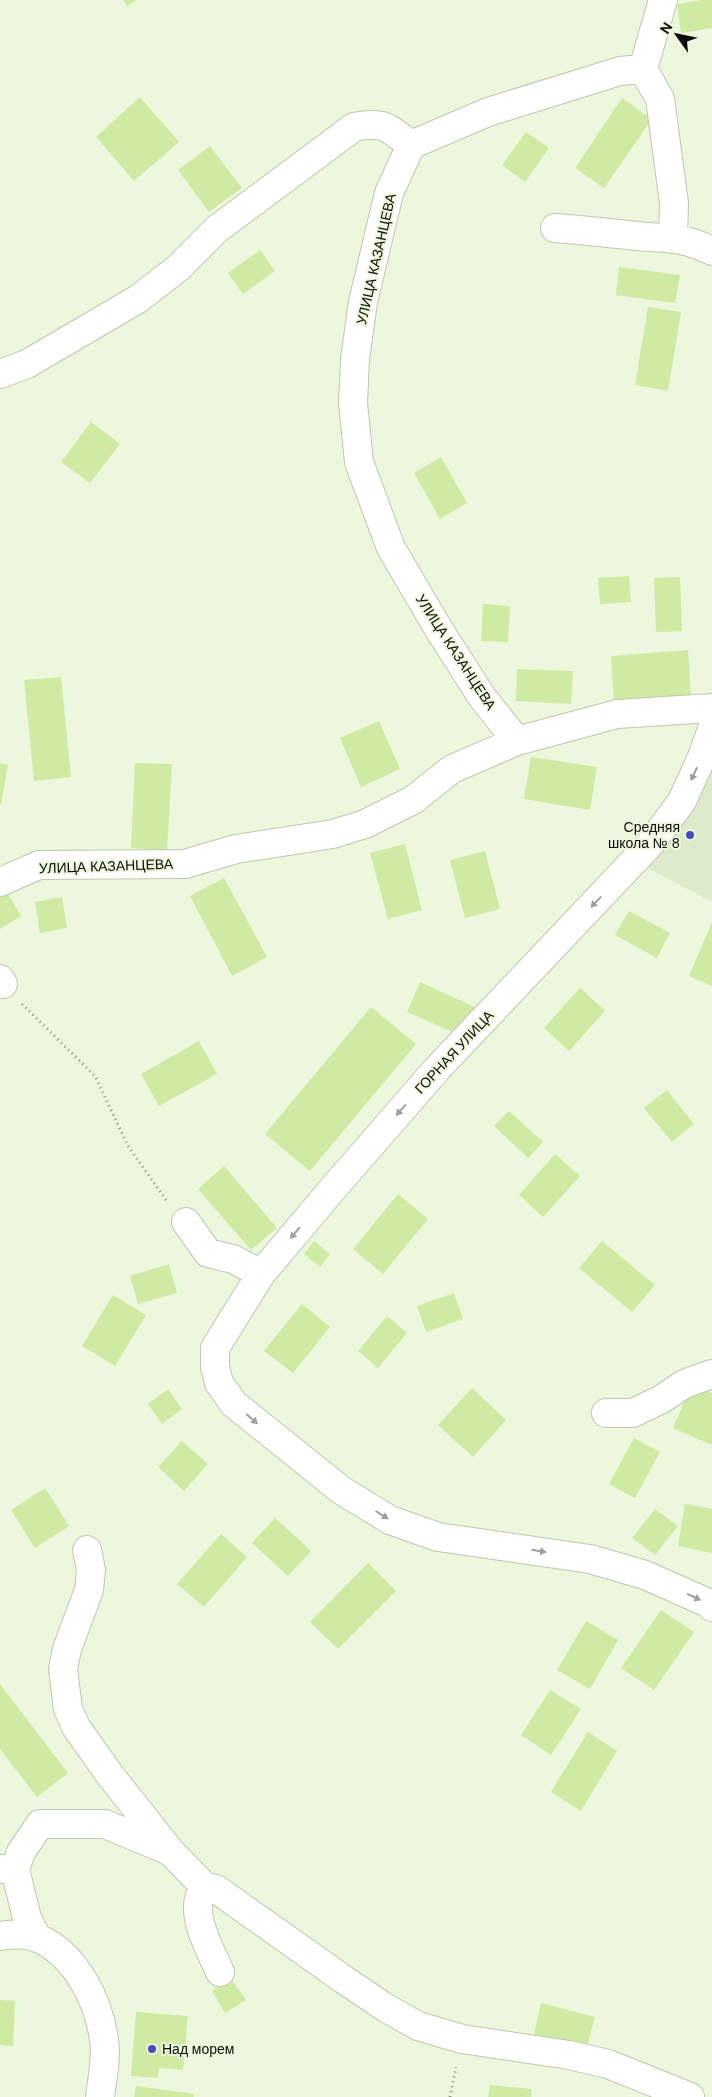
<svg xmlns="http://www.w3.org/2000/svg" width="712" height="2097" viewBox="0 0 712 2097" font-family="'DM Sans',sans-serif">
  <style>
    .built { fill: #deebca }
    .building { fill: #cfeaa2 }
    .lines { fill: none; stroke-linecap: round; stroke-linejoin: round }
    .minor-casing { stroke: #bec8ae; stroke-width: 30 }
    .path { stroke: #8a917f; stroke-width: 3; stroke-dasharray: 1 4; stroke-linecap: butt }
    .minor { stroke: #fff; stroke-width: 28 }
    .oneway { fill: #9d9f9b }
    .poi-dot { fill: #444abf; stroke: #edf7dd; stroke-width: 2 }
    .labels { text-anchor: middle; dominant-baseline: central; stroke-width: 4; stroke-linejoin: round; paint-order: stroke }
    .street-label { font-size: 14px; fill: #0b0e06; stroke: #edf7dd }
    .poi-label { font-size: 14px; fill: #0b0e06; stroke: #edf7dd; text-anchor: end }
  </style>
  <rect width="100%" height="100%" fill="#edf7dd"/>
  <!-- built -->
  <path class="built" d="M712 753V902L644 866Z"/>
  <!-- building -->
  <path class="building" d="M123 0H137L127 6Z
    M703 0H712V28L681 33 677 4Z
    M140 97 179 142 134 181 96 137Z
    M622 98 652 119 604 188 575 168Z
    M526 132 549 148 525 182 502 165Z
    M210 146 242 188 209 212 178 170Z
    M260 250 275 271 243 294 228 273Z
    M619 267 680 275 675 303 616 295Z
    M648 307 681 312 668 391 635 385Z
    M91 422 120 444 90 483 61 462Z
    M441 457 467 503 440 519 414 473Z
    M629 576 631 602 600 604 598 578Z
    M680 577 682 631 656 632 654 578Z
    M483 604 510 606 508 642 481 641Z
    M688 650 691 696 614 702 611 656Z
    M517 669 573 671 571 704 516 701Z
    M61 677 71 777 34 781 24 680Z
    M379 721 400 769 361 787 340 738Z
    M531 757 597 767 590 810 524 799Z
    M0 763 8 765 1 804H0Z
    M135 763 172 764 167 850 131 848Z
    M405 844 422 910 388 919 370 853Z
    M485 851 500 909 465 918 450 860Z
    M224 878 267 957 232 976 190 896Z
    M4 887 21 916 0 929V889Z
    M62 897 67 928 40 933 35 902Z
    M629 911 670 933 657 958 615 935Z
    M712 922V986L689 976Z
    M420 982 477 1008 464 1037 407 1012Z
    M580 988 605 1011 569 1051 544 1028Z
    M371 1007 416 1044 310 1171 265 1134Z
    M199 1041 217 1074 159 1106 141 1074Z
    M667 1090 694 1124 672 1142 644 1108Z
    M509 1111 543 1142 528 1158 494 1126Z
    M555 1154 580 1176 543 1217 519 1195Z
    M224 1166 277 1228 251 1250 198 1189Z
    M398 1194 428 1219 383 1274 353 1249Z
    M314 1241 330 1254 320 1267 304 1254Z
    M602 1241 655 1285 632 1312 579 1268Z
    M169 1264 177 1293 138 1304 130 1276Z
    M454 1293 463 1319 426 1332 417 1306Z
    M113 1295 146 1315 115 1366 82 1346Z
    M302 1304 330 1327 293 1373 264 1351Z
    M387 1316 407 1333 378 1368 358 1351Z
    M692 1384 712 1393V1445L673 1428Z
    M472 1388 506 1420 473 1457 438 1425Z
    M168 1389 182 1409 162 1424 148 1404Z
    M634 1438 660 1452 635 1498 609 1484Z
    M182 1441 208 1464 184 1491 158 1467Z
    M45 1488 69 1526 35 1548 11 1510Z
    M685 1504 712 1509V1553L678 1546Z
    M655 1509 678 1526 655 1555 632 1538Z
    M275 1518 311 1551 288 1576 252 1543Z
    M221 1534 247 1557 204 1607 177 1584Z
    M368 1563 396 1591 338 1649 310 1622Z
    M661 1610 694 1632 654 1690 621 1668Z
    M586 1621 618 1640 590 1689 557 1670Z
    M0 1684 68 1773 37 1797 0 1749Z
    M550 1690 581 1709 551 1755 521 1735Z
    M588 1732 617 1751 581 1811 551 1792Z
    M231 1979 246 2000 225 2013 212 1991Z
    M0 2000 15 2001 13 2046 0 2045Z
    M541 2003 595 2017 587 2047 534 2034Z
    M136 2012 188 2016 183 2070 159 2068 158 2078 131 2076Z
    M490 2085 532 2089 531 2097H488Z
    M136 2086 194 2094V2097H134Z"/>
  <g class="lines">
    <defs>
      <path id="minor" d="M663 0 643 69 660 99 674 203 673 237
        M411 145 389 193 363 302 355 359 353 403 359 462 391 548 438 628 482 697 517 741
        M411 145 488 112 620 71 643 69
        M555 228C582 230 609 233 636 236 669 239 681 236 712 251
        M0 374 27 364 138 299 178 268 217 229 354 127C385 121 387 127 411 145
        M712 729 702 757 682 801 650 844 437 1069 330 1192 261 1274 215 1348V1367L219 1383 234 1404 341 1490 390 1520 438 1537 590 1559 645 1575 708 1603 712 1607
        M0 882 39 865 185 864 236 849 333 834 365 824 413 800 452 769 517 741 617 714 712 708
        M0 979 3 984
        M186 1222 208 1253 233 1259 261 1274
        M606 1413H633L662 1399 684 1384 712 1374
        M87 1550 91 1570 89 1590 67 1649 63 1669 68 1709 76 1727 110 1775 170 1851 205 1887
        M0 1869H15L27 1918 37 1938
        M15 1869 21 1852 40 1824H105L167 1850
        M0 1936C12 1934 26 1933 38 1938 76 1955 99 2001 104 2040 107 2056 102 2080 100 2097
        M220 1972C210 1949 186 1909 205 1887L216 1889 343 1979 386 2008 418 2026 462 2039 569 2055 608 2064 690 2097"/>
    </defs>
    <!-- minor casing -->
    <use href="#minor" class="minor-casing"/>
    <!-- path -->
    <path class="path" d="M22 1004 95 1076 128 1146 166 1200
      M450 2097 456 2067"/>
    <!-- minor -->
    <use href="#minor" class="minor"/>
  </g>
  <!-- one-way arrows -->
  <defs><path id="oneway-solid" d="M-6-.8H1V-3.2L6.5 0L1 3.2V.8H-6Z" transform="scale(1.25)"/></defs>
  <g class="oneway">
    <use href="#oneway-solid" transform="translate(694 774) rotate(115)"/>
    <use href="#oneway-solid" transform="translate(596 902) rotate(134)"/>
    <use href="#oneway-solid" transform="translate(401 1110) rotate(131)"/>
    <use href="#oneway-solid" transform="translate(295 1233) rotate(130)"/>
    <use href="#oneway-solid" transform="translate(252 1419) rotate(41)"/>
    <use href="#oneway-solid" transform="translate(382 1515) rotate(32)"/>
    <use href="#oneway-solid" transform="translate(539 1551) rotate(9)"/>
    <use href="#oneway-solid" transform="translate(694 1597) rotate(25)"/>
  </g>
  <!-- markers -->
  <g class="poi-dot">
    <circle cx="690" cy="835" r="5"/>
    <circle cx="152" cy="2049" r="5"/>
  </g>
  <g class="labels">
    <!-- street labels -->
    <g class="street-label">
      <text transform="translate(376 259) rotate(-77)">УЛИЦА КАЗАНЦЕВА</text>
      <text transform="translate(456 652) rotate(57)">УЛИЦА КАЗАНЦЕВА</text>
      <text transform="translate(106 866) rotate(-2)">УЛИЦА КАЗАНЦЕВА</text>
      <text transform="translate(454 1052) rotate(-47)">ГОРНАЯ УЛИЦА</text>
    </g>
    <!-- poi labels -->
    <g class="poi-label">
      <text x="680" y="827">Средняя<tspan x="680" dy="16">школа № 8</tspan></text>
      <text x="162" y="2049" text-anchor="start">Над морем</text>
    </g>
  </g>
  <!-- north arrow -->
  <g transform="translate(677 35) rotate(303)" stroke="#edf7dd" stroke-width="4" paint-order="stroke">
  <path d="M0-4L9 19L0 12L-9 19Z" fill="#0b0e06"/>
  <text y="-8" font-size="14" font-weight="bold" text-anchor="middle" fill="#0b0e06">N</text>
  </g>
</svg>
